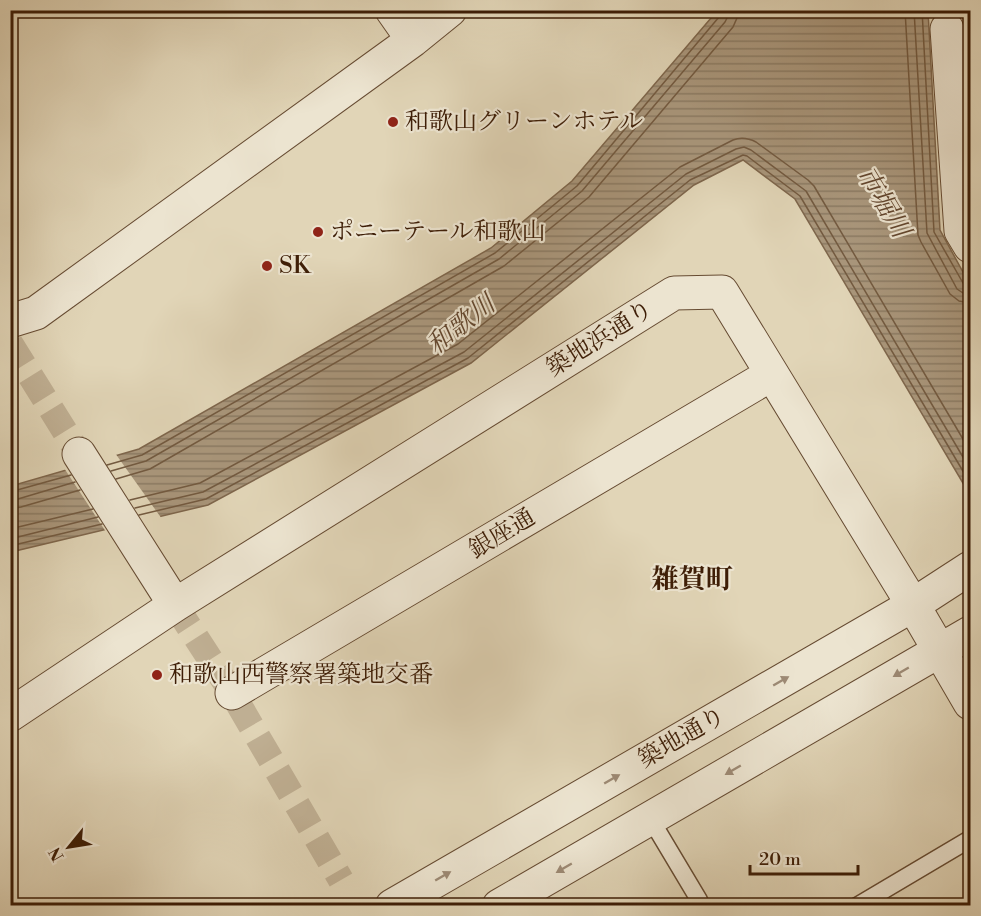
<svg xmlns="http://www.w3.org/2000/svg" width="981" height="916" viewBox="0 0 981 916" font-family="'Libre Bodoni','Noto Serif JP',serif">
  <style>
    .water { fill: url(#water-rules); stroke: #7e664c; stroke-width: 1.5 }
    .pier { fill: #e1d5b7 }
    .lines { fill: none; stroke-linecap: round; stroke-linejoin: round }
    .shore { stroke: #735a40; stroke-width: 1.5 }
    .pedestrian-tunnel { stroke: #c0b094; stroke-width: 26; stroke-dasharray: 26 13; stroke-linecap: butt }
    .service-casing { stroke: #664b32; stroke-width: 19 }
    .minor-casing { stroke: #664b32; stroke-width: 35 }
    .tertiary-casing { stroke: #664b32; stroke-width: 35 }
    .service { stroke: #ece4d0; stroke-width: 16 }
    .minor { stroke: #ece4d0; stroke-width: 33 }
    .tertiary { stroke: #ece4d0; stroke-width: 33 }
    .oneway { fill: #9d8a75 }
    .poi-dot { fill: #8f2418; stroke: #ece4d0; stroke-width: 2 }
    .labels { text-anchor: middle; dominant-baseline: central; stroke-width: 4.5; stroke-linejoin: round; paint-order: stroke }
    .poi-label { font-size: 24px; fill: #3d1d06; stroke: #ece4d0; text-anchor: start }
    .street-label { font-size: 24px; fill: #3d1d06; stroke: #ece4d0 }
    .water-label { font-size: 26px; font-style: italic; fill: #63472f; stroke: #ece4d0 }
    .quarter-label { font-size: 27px; font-weight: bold; fill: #3d1d06; stroke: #ece4d0 }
  </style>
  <defs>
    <pattern id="water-rules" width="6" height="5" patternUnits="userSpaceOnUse" patternTransform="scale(1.5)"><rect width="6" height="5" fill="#a9967b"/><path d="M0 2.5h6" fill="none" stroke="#8b7a63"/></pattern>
  </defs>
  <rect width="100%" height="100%" fill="#e1d5b7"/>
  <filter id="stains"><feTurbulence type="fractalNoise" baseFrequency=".00333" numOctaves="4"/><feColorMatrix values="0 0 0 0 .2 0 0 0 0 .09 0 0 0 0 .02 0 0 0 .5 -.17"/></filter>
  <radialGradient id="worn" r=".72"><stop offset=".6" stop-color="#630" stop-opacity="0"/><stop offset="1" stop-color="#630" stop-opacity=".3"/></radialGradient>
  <!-- water -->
  <path class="water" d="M717 11H928L940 230 970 285V495L795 199 743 160 694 185 471 363 208 505 11 552V486L139 449 491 248 572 181Z"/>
  <!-- pier -->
  <path class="pier" d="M115 453 162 519 106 532 64 468Z"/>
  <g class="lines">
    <!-- shore -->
    <path class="shore" d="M905 10 918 235 921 242 950 294 959 301 970 303
      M914 10 927 233 957 289 963 293 970 294
      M922 10 934 232 963 283 966 286 970 287
      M107 465 142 455 495 253 577 186 719 17 721 10
      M111 471 146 461 499 259 582 191 725 22 728 16 729 10
      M116 479 150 469 504 266 589 197 733 27 737 18 738 10
      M10 492 71 475
      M10 500 18 499 75 482
      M130 500 200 483 458 344 680 167 733 140C741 137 748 138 756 142L808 180 814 186 970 451
      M135 508 203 492 464 352 686 174 736 149 744 147 751 150 806 191 970 469
      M10 509 21 507 80 490
      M139 515 206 499 468 358 690 180 743 155 747 156 800 196 970 483
      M10 529 93 509
      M10 539 98 517
      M10 546 102 524"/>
    <!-- pedestrian-tunnel -->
    <path class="pedestrian-tunnel" d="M10 343 79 454
      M175 605 232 693 341 880"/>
    <defs>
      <path id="service" d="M650 818 699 900
        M857 906 970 839"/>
      <path id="minor" d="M392 10 413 40
        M947 29 961 231 970 246
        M10 321 36 313 413 40 450 10
        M79 454 175 605
        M232 693 772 374
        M10 715 175 605 674 293 722 292 913 605"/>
      <path id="tertiary" d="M913 605 970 703
        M392 906 913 605 970 568
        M499 906 970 633"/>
    </defs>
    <!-- service casing -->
    <use href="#service" class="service-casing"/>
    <!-- minor casing -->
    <use href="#minor" class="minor-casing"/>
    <!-- tertiary casing -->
    <use href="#tertiary" class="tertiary-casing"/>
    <!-- service -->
    <use href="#service" class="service"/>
    <!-- minor -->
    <use href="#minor" class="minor"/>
    <!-- tertiary -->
    <use href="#tertiary" class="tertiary"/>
  </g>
  <!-- one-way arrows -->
  <defs><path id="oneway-solid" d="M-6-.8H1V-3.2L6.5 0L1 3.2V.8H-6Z" transform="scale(1.5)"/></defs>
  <g class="oneway">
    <use href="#oneway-solid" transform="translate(901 672) rotate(150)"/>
    <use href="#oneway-solid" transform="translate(781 681) rotate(-30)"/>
    <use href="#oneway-solid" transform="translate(733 770) rotate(150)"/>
    <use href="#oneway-solid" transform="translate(612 779) rotate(-30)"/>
    <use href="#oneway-solid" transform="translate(564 868) rotate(150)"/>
    <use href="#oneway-solid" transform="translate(443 876) rotate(-30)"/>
  </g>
  <!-- markers -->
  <g class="poi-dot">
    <circle cx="393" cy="122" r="6"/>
    <circle cx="318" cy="232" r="6"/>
    <circle cx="267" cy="266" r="6"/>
    <circle cx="157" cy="675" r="6"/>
  </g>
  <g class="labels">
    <!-- poi labels -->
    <g class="poi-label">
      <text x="405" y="122">和歌山グリーンホテル</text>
      <text x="330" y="232">ポニーテール和歌山</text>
      <text x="279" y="266">SK</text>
      <text x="169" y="675">和歌山西警察署築地交番</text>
    </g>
    <!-- street labels -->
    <g class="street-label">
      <text transform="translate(600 339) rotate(-32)">築地浜通り</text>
      <text transform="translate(502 534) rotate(-31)">銀座通</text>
      <text transform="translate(682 738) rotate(-30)">築地通り</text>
    </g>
    <!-- water labels -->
    <g class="water-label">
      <text transform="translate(883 202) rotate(59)">市堀川</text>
      <text transform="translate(461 325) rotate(-38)">和歌川</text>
    </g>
    <!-- quarter labels -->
    <g class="quarter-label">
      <text x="692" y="580">雑賀町</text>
    </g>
  </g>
  <!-- margin -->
  <rect width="981" height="916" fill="none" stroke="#e1d5b7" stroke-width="36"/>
  <rect x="12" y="12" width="957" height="892" fill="none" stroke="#3d1d06" stroke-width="3"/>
  <rect x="18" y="18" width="945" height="880" fill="none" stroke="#3d1d06" stroke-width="1.5"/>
  <!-- north arrow -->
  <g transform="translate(69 847) rotate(240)" stroke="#ece4d0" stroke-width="4.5" paint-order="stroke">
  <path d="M0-4.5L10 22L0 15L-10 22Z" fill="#3d1d06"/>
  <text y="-9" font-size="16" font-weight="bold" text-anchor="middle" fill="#3d1d06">N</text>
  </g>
  <!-- scale -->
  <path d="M750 865v9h108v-9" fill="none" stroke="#3d1d06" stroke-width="3"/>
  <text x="759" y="865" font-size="18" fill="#3d1d06" stroke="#ece4d0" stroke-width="4.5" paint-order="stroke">20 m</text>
  <rect width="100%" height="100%" filter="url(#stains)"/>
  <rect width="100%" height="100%" fill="url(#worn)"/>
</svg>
